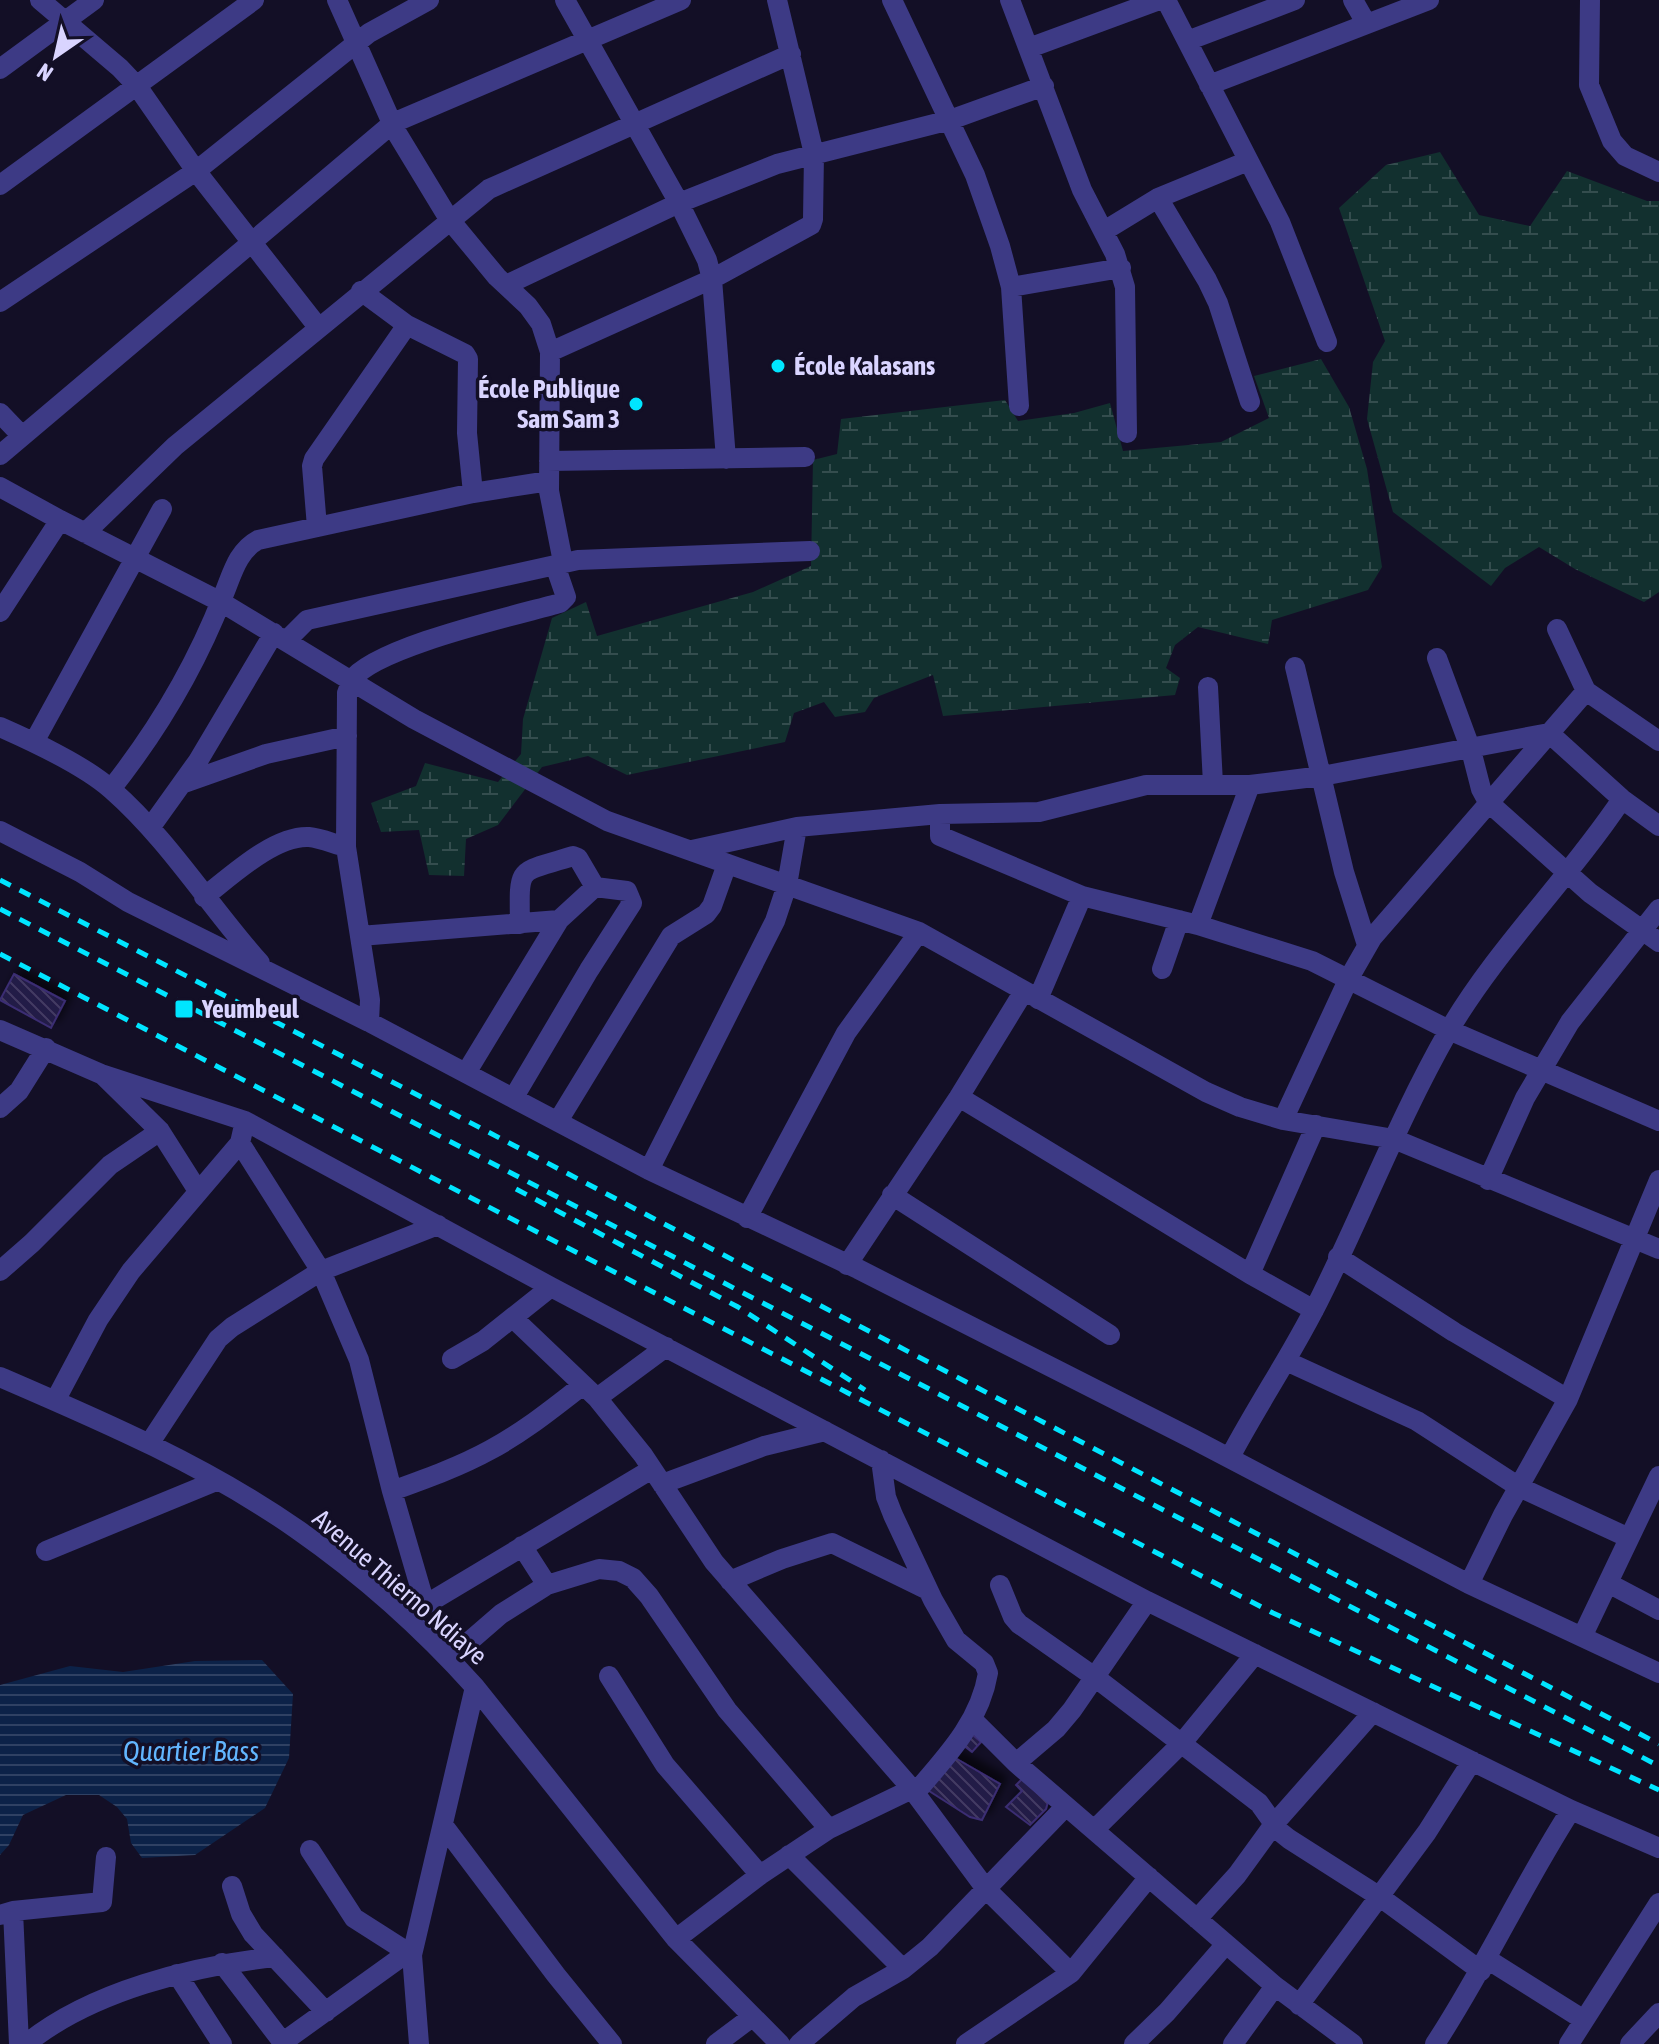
<svg xmlns="http://www.w3.org/2000/svg" width="1659" height="2044" viewBox="0 0 1659 2044" font-family="'Asap Condensed',sans-serif">
  <style>
    .wetland { fill: url(#wetland-marsh) }
    .water { fill: url(#water-rules) }
    .building { fill: url(#building-back-hatch); stroke: #3b2d73; stroke-width: 2; filter: url(#shadow) }
    .lines { fill: none; stroke-linecap: round; stroke-linejoin: round }
    .minor { stroke: #3d3a85; stroke-width: 20 }
    .rail { stroke: #00e5ff; stroke-width: 5; stroke-dasharray: 12 10; stroke-linecap: butt }
    .poi-dot { fill: #00e5ff; stroke: #130f26; stroke-width: 3 }
    .labels { text-anchor: middle; dominant-baseline: central; stroke-width: 7; stroke-linejoin: round; paint-order: stroke }
    .poi-label { font-size: 26px; font-weight: bold; fill: #d9d4ff; stroke: #130f26; text-anchor: start }
    .street-label { font-size: 26px; fill: #d9d4ff; stroke: #130f26 }
    .water-label { font-size: 28px; font-style: italic; fill: #62b6ff; stroke: #130f26 }
  </style>
  <defs>
    <pattern id="wetland-marsh" width="20" height="14" patternUnits="userSpaceOnUse" patternTransform="scale(2)"><rect width="20" height="14" fill="#12302f"/><path d="M1 5h8M5 5V1M11 12h8M15 12V8" fill="none" stroke="#344d4e"/></pattern>
    <pattern id="water-rules" width="6" height="5" patternUnits="userSpaceOnUse" patternTransform="scale(2)"><rect width="6" height="5" fill="#0c2248"/><path d="M0 2.5h6" fill="none" stroke="#2f4163"/></pattern>
    <pattern id="building-back-hatch" width="6" height="6" patternUnits="userSpaceOnUse" patternTransform="scale(2)"><rect width="6" height="6" fill="#241b47"/><path d="M-1 5l2 2M0 0l6 6M5-1l2 2" fill="none" stroke="#433b63"/></pattern>
    <filter id="shadow"><feDropShadow dx="7" dy="-7" stdDeviation="4" flood-color="#0009"/></filter>
  </defs>
  <rect width="100%" height="100%" fill="#130f26"/>
  <!-- wetland -->
  <path class="wetland" d="M1440 152 1479 215 1530 226 1567 171 1647 201H1659V592L1644 602 1575 569 1539 547 1505 568 1491 586 1393 512 1367 419 1373 362 1385 341 1339 208 1386 165Z
    M1321 359 1349 407 1367 469 1382 567 1368 590 1272 620 1268 644 1198 627 1175 645 1166 668 1180 678 1175 695 943 716 933 675 874 698 865 712 835 717 824 702 794 713 785 742 627 775 588 756 542 767 498 825 466 839 464 876 429 875 419 830 381 832 371 803 416 786 425 763 498 782 521 754 523 719 552 618 586 602 597 636 753 592 811 566 813 460 837 454 841 419 1005 400 1018 421 1074 413 1110 403 1123 451 1221 442 1269 418 1254 376Z"/>
  <!-- water -->
  <path class="water" d="M262 1660 293 1694 289 1758 265 1808 195 1855 142 1858 131 1843 127 1819 117 1807 99 1795H66L23 1815 9 1845 0 1855V1685L70 1666 123 1672 195 1661Z"/>
  <!-- building -->
  <path class="building" d="M14 974 65 1001 51 1028 0 1000Z
    M967 1730 981 1742 972 1752 959 1742Z
    M950 1755 1000 1784 982 1820 970 1817 926 1789Z
    M1022 1779 1048 1802 1046 1809 1030 1825 1006 1807 1022 1791 1016 1785Z"/>
  <g class="lines">
    <!-- minor -->
    <path class="minor" d="M40 0 120 68 137 86 196 171 318 327
      M337 0 395 130 449 219 497 277 528 306 541 324 550 352 549 491 563 562
      M565 0 679 203 707 260 712 279 726 459
      M892 0 975 175 1000 246 1011 287 1019 406
      M1010 0 1082 190 1115 254 1125 287 1127 433
      M1166 0 1280 222 1327 342
      M1353 0 1366 23
      M1590 0 1589 85 1612 141 1625 156 1659 172
      M1187 41 1295 0
      M1029 48 1159 0
      M0 69 94 0
      M1209 85 1429 0
      M0 185 254 0
      M1158 198 1207 280 1218 303 1250 402
      M1104 231 1158 198 1248 161
      M506 285 679 203 777 164 950 120 1044 86
      M1011 287 1121 268
      M361 291 407 325 465 354 468 359 467 433 473 493
      M0 302 196 171 369 33 429 0
      M550 352 712 279 811 225 813 219 814 154 777 0
      M0 413 22 436
      M0 455 393 123 681 0
      M549 461 805 457
      M0 487 60 520 221 602 414 719 607 821 919 932 1206 1092 1240 1107 1283 1120 1394 1139 1659 1249
      M317 527 312 466 314 459 407 325
      M85 533 175 446 489 189 791 54
      M0 612 60 520
      M1557 629 1586 691 1659 741
      M286 641 307 620 578 560 810 551
      M1437 658 1471 750 1481 789 1488 802 1590 893 1659 942
      M1295 667 1344 872 1367 945
      M1208 687 1213 784
      M0 727C34 742 84 765 112 790 169 840 210 907 260 963
      M34 742 162 509
      M184 783 266 754 347 736
      M111 789C157 731 196 665 223 596 232 575 237 551 258 540L473 493 549 481
      M940 814V836L1082 896 1198 925 1312 961 1449 1030 1659 1121
      M150 828 198 761 274 633
      M0 831 80 872 128 902 369 1022 649 1170 858 1269 1193 1439 1469 1584 1659 1673
      M692 850 797 827 940 814 1039 812 1146 785H1250L1322 776 1549 733 1622 799 1659 826
      M204 897C230 877 274 835 309 837 321 838 334 844 346 847
      M520 924C519 863 517 874 573 856L578 858 595 887
      M1198 925 1250 785
      M360 936 559 920
      M1162 969 1179 920
      M1038 999 1082 896
      M369 1022 370 1000 346 847 347 693C349 689 349 684 351 681 373 647 518 615 560 603L566 597 555 565
      M0 1030 101 1074 245 1121 551 1287 1147 1601 1571 1810 1659 1848
      M466 1073 559 920 595 887 627 891 632 903 589 970 514 1097
      M104 1076 160 1131 198 1191
      M959 1097 1250 1274 1314 1310
      M0 1108 19 1091 46 1048
      M1283 1120 1349 978 1372 938 1586 691
      M245 1121 240 1143 321 1271 359 1360 392 1491 425 1604
      M558 1121 671 936 706 914 712 906 727 864
      M649 1170 775 921 787 885 797 827
      M1488 1180 1525 1098 1570 1022 1659 909
      M892 1195 1110 1335
      M747 1218 846 1033 919 932
      M1338 1257 1454 1332 1568 1399
      M847 1265 959 1097 1024 991
      M0 1271 32 1243 110 1165 160 1131
      M1250 1274 1316 1125
      M513 1318 597 1398 643 1455 714 1562 912 1789 986 1889 1071 1973
      M452 1359 483 1341 551 1287
      M1286 1361 1417 1421 1519 1487 1629 1538
      M0 1377C102 1421 207 1466 298 1530 361 1574 423 1629 475 1687L676 1939 780 2044
      M597 1398 666 1347
      M55 1401 98 1320 131 1271 240 1143
      M149 1444 218 1339 232 1327 321 1271 438 1225
      M1230 1457C1259 1402 1295 1350 1322 1294 1365 1207 1400 1116 1448 1032 1497 948 1568 880 1622 799
      M881 1460 886 1497 893 1515 933 1600 956 1640 984 1663 988 1673C980 1722 946 1757 915 1793
      M662 1484 764 1446 825 1431
      M392 1491C425 1479 459 1467 490 1450 524 1432 553 1408 583 1385
      M522 1546 547 1585
      M46 1551 216 1481
      M730 1581 782 1559 832 1543 928 1590
      M1608 1583 1659 1610
      M1469 1584 1503 1515 1568 1399 1659 1180
      M1000 1585 1013 1617 1019 1624 1096 1678 1259 1803 1279 1831 1289 1839 1380 1897 1481 1971
      M415 1611 652 1469
      M1582 1637 1659 1476
      M449 1659 501 1614 547 1585 599 1569 619 1571 633 1578 649 1596 727 1710 829 1829
      M609 1676 665 1765 760 1875
      M973 1720 1016 1763 1275 1986 1353 2044
      M1016 1763 1056 1729 1072 1710 1147 1601
      M443 1825 556 1975 612 2044
      M1094 1830 1182 1743 1255 1654
      M310 1850 354 1918 412 1955
      M789 1855 903 1969
      M232 1886 241 1914 253 1934 326 2012
      M13 1911 19 2044
      M0 1915 13 1911 102 1902 106 1857
      M1197 1919 1237 1875 1274 1824 1373 1712
      M676 1939 760 1875 829 1829 912 1789
      M1487 1959 1584 2020
      M222 1963 284 2044
      M177 1974 222 2044
      M1299 2005 1427 1832 1472 1761
      M283 2042 407 1953
      M26 2044C91 1991 193 1966 275 1957
      M419 2044 412 1955 475 1687
      M716 2044 752 2017
      M799 2044 854 1997 903 1969 930 1947 1066 1806
      M966 2044 1071 1973 1149 1877
      M1134 2044 1167 2012 1226 1944
      M1233 2044 1275 1986
      M1435 2044C1485 1968 1522 1886 1571 1810
      M1569 2044 1659 1903
      M1630 2044 1659 2013"/>
    <!-- rail -->
    <path class="rail" d="M0 880 404 1088 1659 1744
      M0 909 1659 1766
      M0 954 1273 1613 1659 1790
      M516 1189 738 1307 865 1390"/>
  </g>
  <!-- markers -->
  <g class="poi-dot">
    <circle cx="778" cy="366" r="8"/>
    <circle cx="636" cy="404" r="8"/>
    <rect x="174" y="999" width="20" height="20" rx="4"/>
  </g>
  <g class="labels">
    <!-- poi labels -->
    <g class="poi-label">
      <text x="794" y="366">École Kalasans</text>
      <text x="620" y="389" text-anchor="end">École Publique<tspan x="620" dy="30">Sam Sam 3</tspan></text>
      <text x="202" y="1009">Yeumbeul</text>
    </g>
    <!-- street labels -->
    <g class="street-label">
      <text transform="translate(400 1587) rotate(41)">Avenue Thierno Ndiaye</text>
    </g>
    <!-- water labels -->
    <g class="water-label">
      <text x="191" y="1751">Quartier Bass</text>
    </g>
  </g>
  <!-- north arrow -->
  <g transform="translate(56 56) rotate(214)" stroke="#130f26" stroke-width="6" paint-order="stroke">
  <path d="M0-6L14 30L0 20L-14 30Z" fill="#d9d4ff"/>
  <text y="-12" font-size="22" font-weight="bold" text-anchor="middle" fill="#d9d4ff">N</text>
  </g>
</svg>
